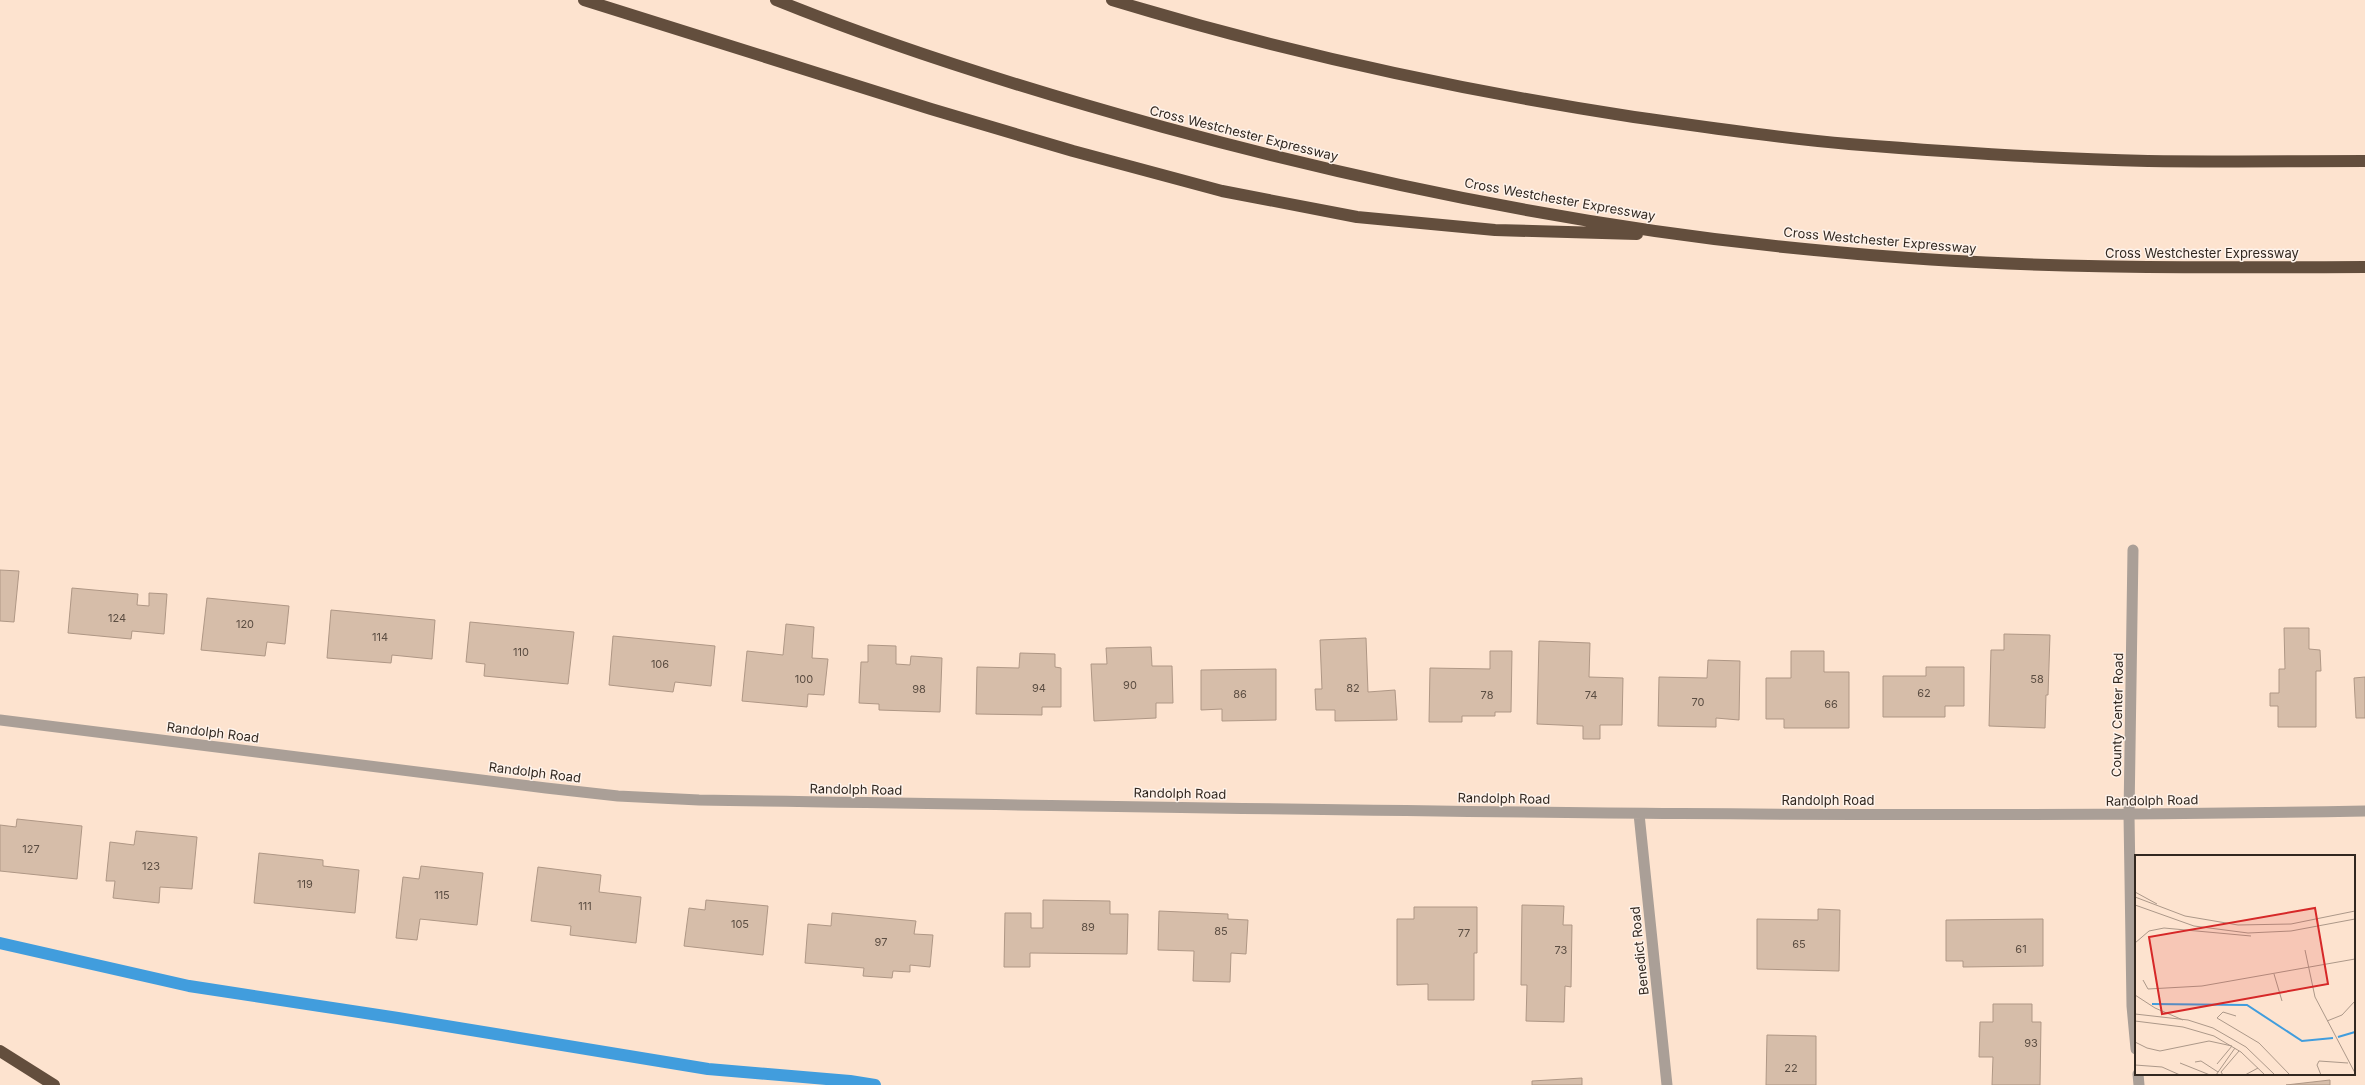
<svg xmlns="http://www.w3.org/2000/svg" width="2365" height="1085" viewBox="0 0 2365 1085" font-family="Inter,sans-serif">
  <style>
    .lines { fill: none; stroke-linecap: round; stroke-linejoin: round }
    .stream { stroke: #419ddd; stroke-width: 12 }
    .building { fill: #d6bda9; stroke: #af9785 }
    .minor { stroke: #aa9f97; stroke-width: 11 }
    .motorway { stroke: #634e3d; stroke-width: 12 }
    .labels { text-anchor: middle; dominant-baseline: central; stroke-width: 3; stroke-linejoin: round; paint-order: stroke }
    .number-label { font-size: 11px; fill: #5b4d42 }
    .street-label { font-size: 13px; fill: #322820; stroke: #fef3eb }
    .inset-river { fill: none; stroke: #419ddd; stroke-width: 2 }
    .inset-road { fill: none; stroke: #ac9889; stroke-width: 1 }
    .view { fill: #d62828; fill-opacity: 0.15; stroke: #d62828; stroke-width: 2 }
    .inset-edge { fill: none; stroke: #322820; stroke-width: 2 }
  </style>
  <rect width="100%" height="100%" fill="#fde3cf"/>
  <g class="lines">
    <!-- stream -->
    <path class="stream" d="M0 943 189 986 398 1018 708 1069 850 1081 875 1085"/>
  </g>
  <!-- building -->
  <path class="building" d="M0 570 19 571 14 622 0 621Z
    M72 588 138 594 137 605 149 606V593L167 594 164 634 132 631 131 639 68 633Z
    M207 598 289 606 285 644 267 642 265 656 201 650Z
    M331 610 435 620 432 659 392 655 391 663 327 658Z
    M470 622 574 632 568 684 484 676 485 664 466 662Z
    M786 624 814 627 812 658 828 659 824 695 808 694 807 707 742 701 747 651 783 655Z
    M2284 628H2309V649L2320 650 2321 671H2316V727H2278V706H2270V693H2279V669H2285Z
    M2004 634 2050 635 2048 695H2046L2045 728 1989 726 1991 650H2004Z
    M613 636 715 646 711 686 675 682 673 692 609 685Z
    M1366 638 1368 692 1395 690 1397 720 1335 721V710H1316L1315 689H1322L1320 640Z
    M1539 641 1590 643 1589 677 1623 678 1622 725H1600V739H1583V726L1537 724Z
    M868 645 896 646V664L910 665 911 656 942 658 940 712 879 710V704L859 703 861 662H868Z
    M1151 647 1152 666H1172L1173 703H1156V718L1094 721 1091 664H1107L1106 648Z
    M1490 651H1512L1511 712H1495V716H1462V722H1429L1430 668 1490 669Z
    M1791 651H1824V672H1849V728H1784V719H1766V678H1791Z
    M1020 653 1055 654V667L1061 668V707H1042V715L976 714 977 667 1019 668Z
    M1708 660 1740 661 1739 720 1716 718V727L1658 726 1659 677 1707 678Z
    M1926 667H1964V706H1945V717H1883V676H1926Z
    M1276 669V720L1222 721V709L1201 710V670Z
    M2365 677V718H2356L2354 678Z
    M17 819 82 826 77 879 0 871V825L16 827Z
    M136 831 197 837 192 889 160 887 159 903 113 898 115 881H106L110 842 134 845Z
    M259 853 323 860V866L359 870 355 913 254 903Z
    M421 866 483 873 477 925 420 919 417 940 396 938 403 877 419 879Z
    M538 867 601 875 599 892 641 897 636 943 570 935 571 926 531 921Z
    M706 900 768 906 763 955 684 946 689 908 705 910Z
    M1043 900 1110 901V914H1128L1127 954 1030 953V967H1004L1005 913H1031V928H1043Z
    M1522 905 1564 906 1563 925H1572L1571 987 1565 986 1564 1022 1526 1021 1527 985H1521Z
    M1414 907H1477V953H1474V1000H1428V984L1397 985V919H1414Z
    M1818 909 1840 910 1839 971 1757 969V919L1818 920Z
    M1159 911 1228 914V919L1248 920 1246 954 1231 953 1230 982 1193 981 1194 951 1158 950Z
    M832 913 916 921 914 934 933 935 930 967 910 965V972L893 971 892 978 863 976 864 968 805 963 808 924 831 926Z
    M2043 919V966L1963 967V961H1946V920Z
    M1993 1004H2032V1022H2041L2040 1085H1992L1993 1057H1979L1980 1022H1993Z
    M1767 1035 1816 1036V1085H1766Z
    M1582 1078V1085H1532V1081Z
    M2330 1080V1085H2286Z"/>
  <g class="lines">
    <!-- minor -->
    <path class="minor" d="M2133 550 2129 815 2132 1006 2136 1049
      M0 720 546 788 618 796 699 800C1254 808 1810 821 2365 811
      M1639 814 1667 1085
      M2138 1074 2139 1085"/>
    <!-- motorway -->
    <path class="motorway" d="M584 0 931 109 1073 151 1222 191 1357 217 1495 230 1637 234
      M776 0C902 51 1033 91 1163 127 1383 187 1608 232 1836 252 2012 269 2188 268 2365 267
      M1112 0C1283 52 1458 90 1634 117 1706 127 1777 138 1849 144 1949 152 2049 159 2148 161 2220 162 2293 161 2365 161
      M0 1051 54 1085"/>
  </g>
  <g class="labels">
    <!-- number labels -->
    <g class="number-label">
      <text x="117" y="618">124</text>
      <text x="245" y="624">120</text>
      <text x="380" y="637">114</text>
      <text x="521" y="652">110</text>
      <text x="660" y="664">106</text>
      <text x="804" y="679">100</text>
      <text x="2037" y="679">58</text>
      <text x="1130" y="685">90</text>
      <text x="1039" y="688">94</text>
      <text x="1353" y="688">82</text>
      <text x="919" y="689">98</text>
      <text x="1924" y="693">62</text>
      <text x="1240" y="694">86</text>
      <text x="1487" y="695">78</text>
      <text x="1591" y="695">74</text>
      <text x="1698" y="702">70</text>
      <text x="1831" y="704">66</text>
      <text x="31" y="849">127</text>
      <text x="151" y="866">123</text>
      <text x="305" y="884">119</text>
      <text x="442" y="895">115</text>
      <text x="585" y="906">111</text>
      <text x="740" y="924">105</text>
      <text x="1088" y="927">89</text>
      <text x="1221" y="931">85</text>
      <text x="1464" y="933">77</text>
      <text x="881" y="942">97</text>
      <text x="1799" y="944">65</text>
      <text x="2021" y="949">61</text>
      <text x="1561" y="950">73</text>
      <text x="2031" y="1043">93</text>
      <text x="1791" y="1068">22</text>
    </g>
    <!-- street labels -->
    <g class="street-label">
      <text transform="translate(1244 133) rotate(14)">Cross Westchester Expressway</text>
      <text transform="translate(1560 199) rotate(10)">Cross Westchester Expressway</text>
      <text transform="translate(1880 240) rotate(5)">Cross Westchester Expressway</text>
      <text x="2202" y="253">Cross Westchester Expressway</text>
      <text transform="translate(2117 715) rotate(-89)">County Center Road</text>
      <text transform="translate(213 732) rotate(7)">Randolph Road</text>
      <text transform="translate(535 772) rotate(7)">Randolph Road</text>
      <text transform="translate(856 789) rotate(1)">Randolph Road</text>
      <text transform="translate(1180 793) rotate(1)">Randolph Road</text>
      <text transform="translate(1504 798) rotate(1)">Randolph Road</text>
      <text x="1828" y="800">Randolph Road</text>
      <text transform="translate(2152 800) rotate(-1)">Randolph Road</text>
      <text transform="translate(1639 951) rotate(-96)">Benedict Road</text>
    </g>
  </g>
  <!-- overview -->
  <g transform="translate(2135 855)">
    <rect width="220" height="220" fill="#fde3cf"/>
    <path class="inset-river" d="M17 149 112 150 167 186 198 183M203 182 220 177"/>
    <path class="inset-road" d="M0 37 22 49M0 42 50 61 103 70 156 69 220 56M0 50 59 71 113 78 156 76 220 64M0 88 14 76 29 73 116 81M170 95 180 142 220 218M139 119 147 146M8 125 13 134 67 131 220 104M0 140 20 153 48 165M0 159 53 165 78 173 111 192 140 220M101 161 88 157 82 163 124 188 155 220M0 166 48 172 79 181 106 197 130 220M192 166 207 160 220 146M0 187 12 193 25 196 74 186 97 191M60 207 66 206 83 217M45 208 75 220M82 209 97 191M0 210 27 212 45 220M81 220 100 193M88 220 86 217 104 196M110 220 123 213M186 220 182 210 184 206 213 208"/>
    <path class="view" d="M180 53 193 129 27 159 14 82Z"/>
    <rect width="220" height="220" class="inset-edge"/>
  </g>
</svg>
